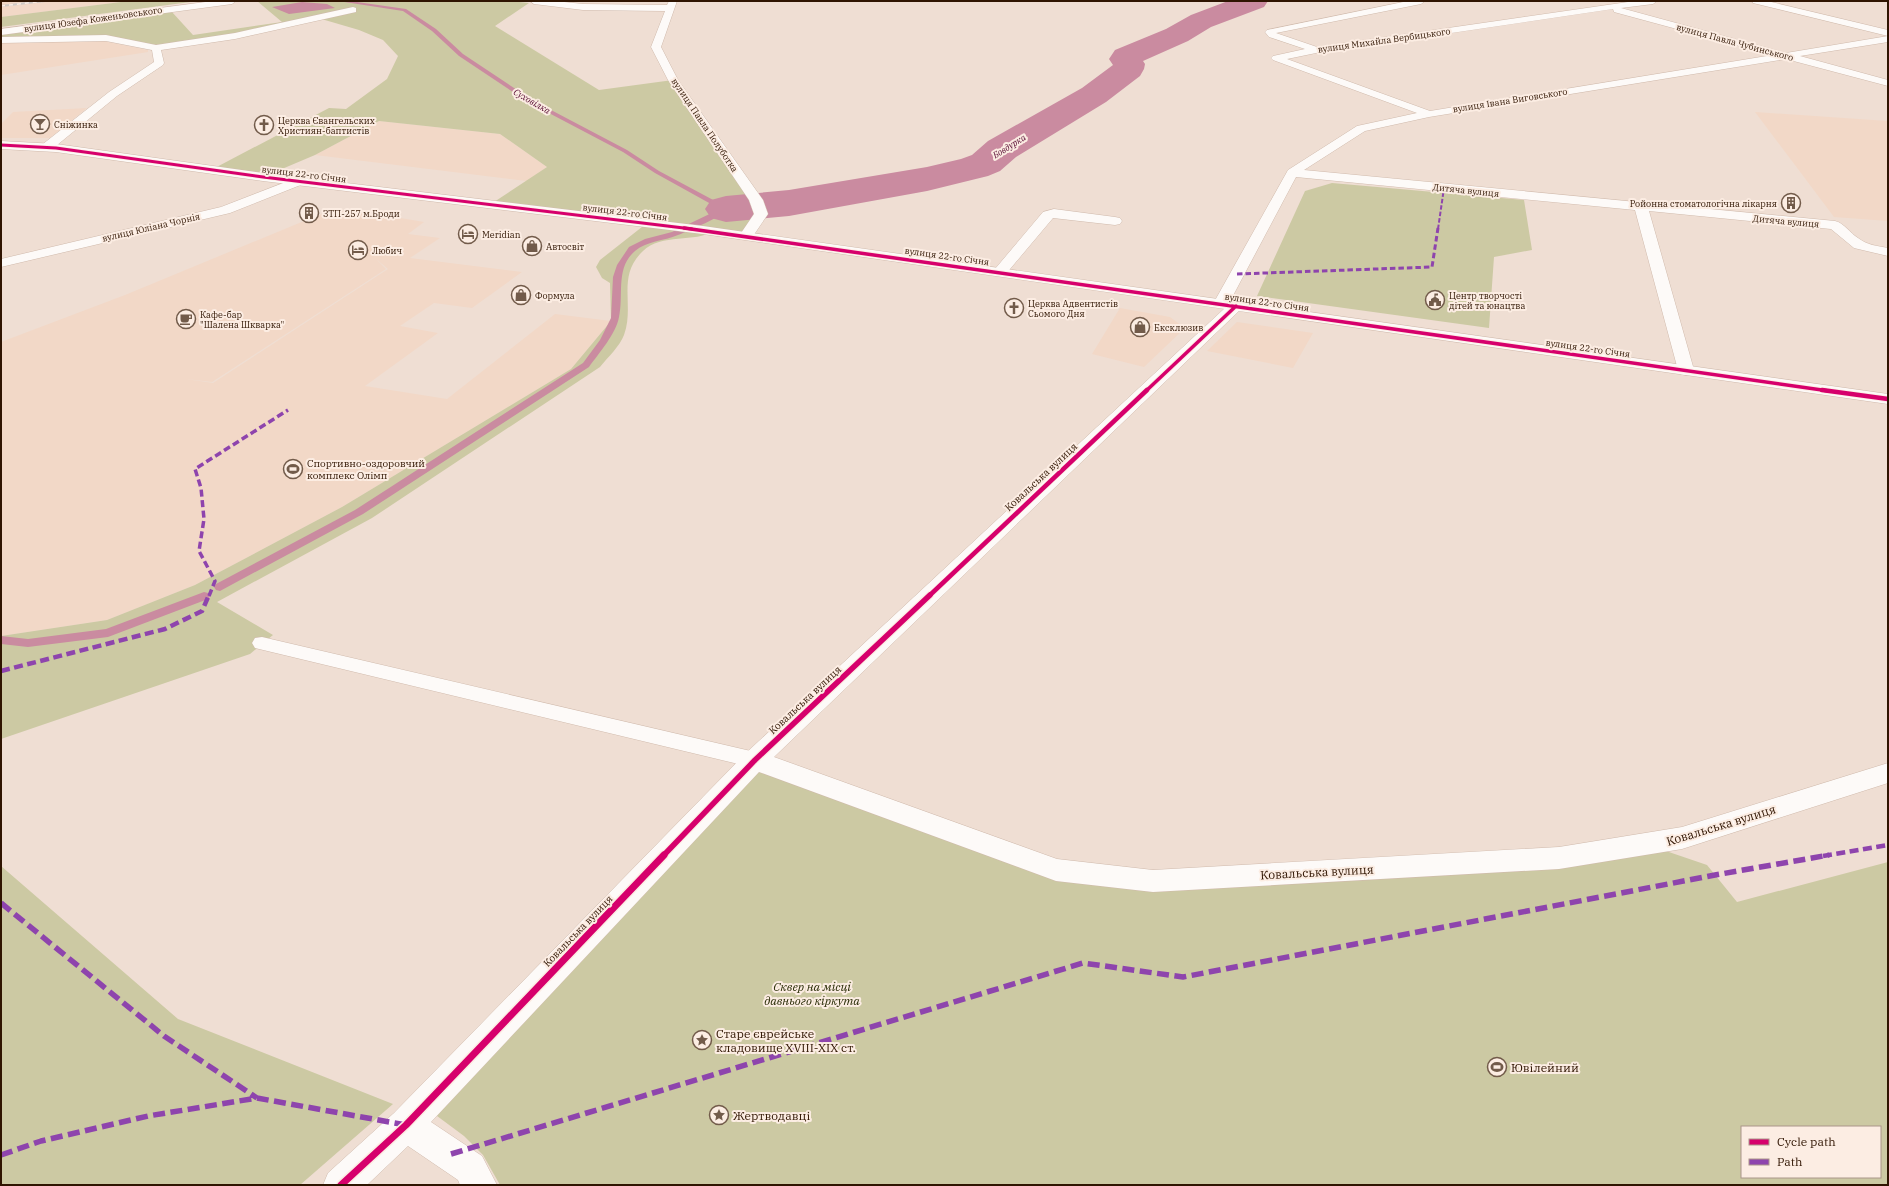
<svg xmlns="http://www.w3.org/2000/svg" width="1889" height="1186" viewBox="0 0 1889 1186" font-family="'IBM Plex Serif',serif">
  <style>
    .built { fill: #f2d8c7; fill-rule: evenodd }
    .green { fill: #ccc9a3; fill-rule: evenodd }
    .water { fill: #ca8ba0 }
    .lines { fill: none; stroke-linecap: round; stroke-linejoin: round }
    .stream { fill: #ca8ba0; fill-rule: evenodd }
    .river { fill: #ca8ba0; fill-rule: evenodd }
    .service-casing { stroke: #d0baac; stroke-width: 1 }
    .minor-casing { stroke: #d0baac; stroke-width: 1 }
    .secondary-casing { stroke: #d0baac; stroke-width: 1 }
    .service { fill: #fdfaf8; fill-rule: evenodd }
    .minor { fill: #fdfaf8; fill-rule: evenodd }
    .secondary { fill: #fdfaf8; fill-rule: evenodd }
    .rail-casing { stroke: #cfc9c5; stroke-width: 2 }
    .rail { stroke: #fcede3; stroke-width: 1.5; stroke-dasharray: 4; stroke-linecap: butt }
    .quiet-far4 { stroke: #8e44ad; stroke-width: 2; stroke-dasharray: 4.5 2; stroke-linecap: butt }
    .quiet-far3 { stroke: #8e44ad; stroke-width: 3; stroke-dasharray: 5.5 3; stroke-linecap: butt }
    .quiet-far2 { stroke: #8e44ad; stroke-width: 3.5; stroke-dasharray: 7 3.5; stroke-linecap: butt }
    .quiet-far1 { stroke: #8e44ad; stroke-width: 4.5; stroke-dasharray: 9 4.5; stroke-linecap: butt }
    .quiet { stroke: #8e44ad; stroke-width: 5.5; stroke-dasharray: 12 5.5; stroke-linecap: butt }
    .cycleway-far4-casing { stroke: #fcede3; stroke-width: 4.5 }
    .cycleway-far3-casing { stroke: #fcede3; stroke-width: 5.5 }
    .cycleway-far2-casing { stroke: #fcede3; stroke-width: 6 }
    .cycleway-far1-casing { stroke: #fcede3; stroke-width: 8 }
    .cycleway-casing { stroke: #fcede3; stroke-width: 10 }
    .cycleway-far4 { stroke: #d6006c; stroke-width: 3 }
    .cycleway-far3 { stroke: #d6006c; stroke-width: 3.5 }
    .cycleway-far2 { stroke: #d6006c; stroke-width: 4.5 }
    .cycleway-far1 { stroke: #d6006c; stroke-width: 5.5 }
    .cycleway { stroke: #d6006c; stroke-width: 7 }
    .labels { text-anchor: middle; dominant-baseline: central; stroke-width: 4; stroke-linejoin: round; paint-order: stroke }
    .far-street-label { font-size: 9px; fill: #2f1401; stroke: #fcede3 }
    .far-water-label { font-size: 9px; font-style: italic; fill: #560932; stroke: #fcede3 }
    .far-poi-label { font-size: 9px; fill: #2f1401; stroke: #fcede3; text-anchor: start }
    .poi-label { font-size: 10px; fill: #2f1401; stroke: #fcede3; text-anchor: start }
    .street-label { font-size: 10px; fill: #2f1401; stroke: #fcede3 }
    .near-street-label { font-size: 12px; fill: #2f1401; stroke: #fcede3 }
    .near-park-label { font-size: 12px; font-style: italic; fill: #292c06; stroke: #fcede3 }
    .near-poi-label { font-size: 12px; fill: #2f1401; stroke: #fcede3; text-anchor: start }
  </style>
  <rect width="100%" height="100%" fill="#efded3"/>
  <!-- built -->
  <path class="built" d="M1 1H129L1 17Z
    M98 40 148 50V52L1 75V42Z
    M87 108 50 138H1V124L13 112Z
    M1755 112 1888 121V221L1834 217Z
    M379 121 500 134 547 167 527 181 315 155Z
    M331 209 376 215 389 212V216L424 222 408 234 440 238 410 258 522 272 472 308 434 303 400 326 438 333 365 386 447 399 555 314 611 321 571 369 342 507 195 585 107 620 1 636V342L125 295 304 221H308ZM376 259 388 269 213 383 186 379 212 382 386 269Z
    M1120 308 1170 317 1185 328 1144 367 1092 354Z
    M1237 322 1313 333 1293 368 1207 351Z"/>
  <!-- green -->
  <path class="green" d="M129 1H198L1 27V17Z
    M257 1H510L529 3 495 26 599 90 673 80 761 214 746 236 713 231C696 243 661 233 643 251 616 276 635 305 624 335 620 346 608 357 600 367L372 518 217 602 273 635 250 654 1 739V636L107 620 195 585 342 507 571 369 611 321 610 283 602 278 596 267 600 260 647 223 491 204 547 167 500 134 379 121 315 155 263 177 211 170 329 108 346 109 387 79 398 56 383 40 359 30 318 18 161 48 111 37 1 39V35L172 12 193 35 282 22Z
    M1247 1H1265L1208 22 1174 40 1139 54 1134 57 1136 64 1134 69 1113 87 1016 145 994 163 981 169 928 182 766 209 764 204 924 177 969 166 980 162 1007 142 1089 94 1109 80 1122 69 1121 56 1172 34 1196 20Z
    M1332 183 1524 200 1532 250 1494 257 1489 328 1257 296 1305 191Z
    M760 769 1053 876 1663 850 1707 865 1737 902 1888 862V1185H500L483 1155 464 1136 433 1113ZM1742 1127H1880V1177H1742Z
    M1 866 178 1019 393 1104 300 1185H1Z"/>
  <!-- water -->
  <path class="water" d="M302 2 327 4 335 8 289 14 272 7Z"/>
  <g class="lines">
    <!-- stream -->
    <path class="stream" d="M338 1H350L406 9 436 29 463 54 532 100 627 150 659 171 730 209C722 216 689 231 678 235 664 241 646 241 635 251 615 268 624 295 619 317 616 334 599 353 589 367L363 514 220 591 216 590 214 587 216 584 355 510 583 363 600 340 611 318 613 277 617 265 629 247 645 239 672 232 720 209 655 173 623 152 528 102 459 56 432 31 403 11Z
      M204 592 208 593 210 596 208 599 108 637 28 647 1 644V636L28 639 106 629Z"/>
    <!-- river -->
    <path class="river" d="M1228 1H1268L1264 7 1211 27 1188 41 1143 61 1145 64 1144 69 1140 76 1106 102 1016 157 1000 171 988 176 927 191 789 216 726 222 711 218 705 209 711 200 726 196 789 190 927 167 961 159 972 155 988 141 1082 88 1113 65 1109 59 1115 50 1166 29 1191 15Z"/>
    <defs>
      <path id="service" d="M262 637 755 752 763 754 766 760 763 766 755 768 255 648 252 643 255 638Z"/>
      <path id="minor" d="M530 1H555L583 4 667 5 669 1H677L661 47 678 80 763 200 768 214 751 239H741L739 236 754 214 749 200 668 80 651 47 665 11 583 10 534 4Z
        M1408 1H1425L1421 4 1276 33 1317 47 1635 1H1657L1653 4 1621 8 1786 53 1888 36V42L1800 56 1888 80V86L1786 59 1429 117 1365 131 1304 170 1835 221C1844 223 1850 233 1858 238 1867 245 1877 246 1888 248V256L1854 248 1831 229 1649 211 1694 370 1692 374 1686 375 1680 374 1678 370 1635 210 1296 177 1228 305 1236 301 1241 303 1244 306 1241 309 774 757 1057 859 1153 870 1559 847 1682 827 1888 763V783L1682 849 1559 869 1153 892 1056 881 759 772 431 1122 482 1156 497 1185H460L458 1180 408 1146 367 1185H323L328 1173 394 1113 746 753 1225 308 1216 307 1213 304 1288 170 1357 126 1417 113 1273 60 1271 58 1273 56 1305 49 1269 37 1265 32 1267 30ZM1613 9 1614 12 1773 55 1430 111 1287 59 1316 53Z
        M1752 1H1767L1888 30V36L1753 3Z
        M353 7 356 8V12L235 39 161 50 164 63 163 65 117 96 51 150 47 151 41 147 43 144 109 92 154 62 152 50 106 41 1 43V37L106 35 156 45 235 33Z
        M299 177 303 178 305 181 303 184 230 213 1 267V259L221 207Z
        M1054 209 1115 217 1120 218 1122 221 1120 224 1115 225 1053 218 1005 275H995L993 272 995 269 1043 212Z"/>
      <path id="secondary" d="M213 1H236L232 4 1 35V29Z
        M1 141 56 144 263 173 703 226 1888 394V404L703 234 263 181 56 152 1 149Z"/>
    </defs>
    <!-- service casing -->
    <use href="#service" class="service-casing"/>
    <!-- minor casing -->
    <use href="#minor" class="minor-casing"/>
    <!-- secondary casing -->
    <use href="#secondary" class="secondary-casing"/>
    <!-- service -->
    <use href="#service" class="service"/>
    <!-- minor -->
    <use href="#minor" class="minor"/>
    <!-- secondary -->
    <use href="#secondary" class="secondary"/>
    <defs>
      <path id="rail" d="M1 6 45 1"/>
    </defs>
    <!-- rail casing -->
    <use href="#rail" class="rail-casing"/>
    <!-- rail -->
    <use href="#rail" class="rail"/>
    <!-- quiet-far4 -->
    <path class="quiet-far4" d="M1438 229 1444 188"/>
    <!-- quiet-far3 -->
    <path class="quiet-far3" d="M1237 274 1432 267 1438 228"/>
    <!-- quiet-far2 -->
    <path class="quiet-far2" d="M209 596 215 581 199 551 204 519 201 488 195 469 288 410"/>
    <!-- quiet-far1 -->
    <path class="quiet-far1" d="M1 671 165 629 202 611 209 595
      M1823 856 1888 845"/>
    <!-- quiet -->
    <path class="quiet" d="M1 903 164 1036 257 1098
      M451 1154 1083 963 1183 977 1715 875 1829 855
      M1 1155 41 1141 148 1116 257 1098 406 1125"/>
    <defs>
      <path id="cycleway-far4" d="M1 145 56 148 263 177 692 229"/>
      <path id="cycleway-far3" d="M684 228 1829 391
        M1146 391 1236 306"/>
      <path id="cycleway-far2" d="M1822 390 1888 399
        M929 596 1147 390"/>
      <path id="cycleway-far1" d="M663 856 755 760 930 595"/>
      <path id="cycleway" d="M341 1185 406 1125 664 855"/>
    </defs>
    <!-- cycleway-far4 casing -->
    <use href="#cycleway-far4" class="cycleway-far4-casing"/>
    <!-- cycleway-far3 casing -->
    <use href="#cycleway-far3" class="cycleway-far3-casing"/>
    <!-- cycleway-far2 casing -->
    <use href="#cycleway-far2" class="cycleway-far2-casing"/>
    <!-- cycleway-far1 casing -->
    <use href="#cycleway-far1" class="cycleway-far1-casing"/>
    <!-- cycleway casing -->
    <use href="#cycleway" class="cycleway-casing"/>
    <!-- cycleway-far4 -->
    <use href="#cycleway-far4" class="cycleway-far4"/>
    <!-- cycleway-far3 -->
    <use href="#cycleway-far3" class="cycleway-far3"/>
    <!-- cycleway-far2 -->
    <use href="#cycleway-far2" class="cycleway-far2"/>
    <!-- cycleway-far1 -->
    <use href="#cycleway-far1" class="cycleway-far1"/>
    <!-- cycleway -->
    <use href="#cycleway" class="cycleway"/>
  </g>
  <!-- icons -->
  <defs>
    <symbol id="bar-ring" viewBox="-11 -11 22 22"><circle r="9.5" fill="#fcede3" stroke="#725b4a" stroke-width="1.5"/><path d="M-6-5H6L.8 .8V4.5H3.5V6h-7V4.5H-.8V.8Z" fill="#725b4a"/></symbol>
    <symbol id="church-ring" viewBox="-11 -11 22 22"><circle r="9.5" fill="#fcede3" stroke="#725b4a" stroke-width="1.5"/><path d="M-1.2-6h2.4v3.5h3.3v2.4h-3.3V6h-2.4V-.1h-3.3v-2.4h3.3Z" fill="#725b4a"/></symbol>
    <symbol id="building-ring" viewBox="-11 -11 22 22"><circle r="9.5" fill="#fcede3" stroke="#725b4a" stroke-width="1.5"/><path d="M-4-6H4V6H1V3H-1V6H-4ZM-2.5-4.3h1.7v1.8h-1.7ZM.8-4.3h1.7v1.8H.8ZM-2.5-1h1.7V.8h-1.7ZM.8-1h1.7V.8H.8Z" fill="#725b4a"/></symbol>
    <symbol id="hotel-ring" viewBox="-11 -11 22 22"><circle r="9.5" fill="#fcede3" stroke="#725b4a" stroke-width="1.5"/><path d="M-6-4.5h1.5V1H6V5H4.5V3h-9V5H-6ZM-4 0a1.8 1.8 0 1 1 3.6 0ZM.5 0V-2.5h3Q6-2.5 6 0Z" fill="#725b4a"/></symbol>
    <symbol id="shop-ring" viewBox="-11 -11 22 22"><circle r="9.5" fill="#fcede3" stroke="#725b4a" stroke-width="1.5"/><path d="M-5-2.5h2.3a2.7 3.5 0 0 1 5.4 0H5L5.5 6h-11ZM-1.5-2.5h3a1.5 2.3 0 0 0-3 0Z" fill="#725b4a"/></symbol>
    <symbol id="civic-ring" viewBox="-11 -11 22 22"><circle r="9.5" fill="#fcede3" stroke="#725b4a" stroke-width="1.5"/><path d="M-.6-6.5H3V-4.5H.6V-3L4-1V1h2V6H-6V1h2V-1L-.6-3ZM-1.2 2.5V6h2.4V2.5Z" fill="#725b4a"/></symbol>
    <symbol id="cafe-ring" viewBox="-11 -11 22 22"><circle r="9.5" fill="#fcede3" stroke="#725b4a" stroke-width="1.5"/><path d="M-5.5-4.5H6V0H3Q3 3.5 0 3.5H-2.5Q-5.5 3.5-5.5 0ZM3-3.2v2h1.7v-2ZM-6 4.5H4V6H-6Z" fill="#725b4a"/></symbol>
    <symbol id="stadium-ring" viewBox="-11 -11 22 22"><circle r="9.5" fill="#fcede3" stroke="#725b4a" stroke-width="1.5"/><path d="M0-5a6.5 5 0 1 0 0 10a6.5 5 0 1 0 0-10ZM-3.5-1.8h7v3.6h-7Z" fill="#725b4a"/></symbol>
    <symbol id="sight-ring" viewBox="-11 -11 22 22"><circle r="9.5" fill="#fcede3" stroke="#725b4a" stroke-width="1.5"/><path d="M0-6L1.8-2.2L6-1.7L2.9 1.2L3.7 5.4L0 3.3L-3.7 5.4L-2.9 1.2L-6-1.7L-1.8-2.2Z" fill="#725b4a"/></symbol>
  </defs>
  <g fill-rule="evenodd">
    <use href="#bar-ring" x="29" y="113" width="22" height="22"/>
    <use href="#church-ring" x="253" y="114" width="22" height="22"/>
    <use href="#building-ring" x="1780" y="192" width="22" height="22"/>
    <use href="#building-ring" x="298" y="202" width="22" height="22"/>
    <use href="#hotel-ring" x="457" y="223" width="22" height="22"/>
    <use href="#shop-ring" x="521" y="235" width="22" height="22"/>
    <use href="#hotel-ring" x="347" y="239" width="22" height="22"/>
    <use href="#shop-ring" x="510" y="284" width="22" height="22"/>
    <use href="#civic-ring" x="1424" y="289" width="22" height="22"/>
    <use href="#church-ring" x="1003" y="297" width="22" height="22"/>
    <use href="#cafe-ring" x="175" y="308" width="22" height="22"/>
    <use href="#shop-ring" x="1129" y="316" width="22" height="22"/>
    <use href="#stadium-ring" x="282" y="458" width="22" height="22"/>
    <use href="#sight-ring" x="691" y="1029" width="22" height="22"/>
    <use href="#stadium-ring" x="1486" y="1056" width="22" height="22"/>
    <use href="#sight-ring" x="708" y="1104" width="22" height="22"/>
  </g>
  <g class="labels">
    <!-- far-street labels -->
    <g class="far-street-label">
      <text transform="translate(93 19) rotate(-8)">вулиця Юзефа Коженьовського</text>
      <text transform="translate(1384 40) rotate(-8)">вулиця Михайла Вербицького</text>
      <text transform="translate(1735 42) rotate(15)">вулиця Павла Чубинського</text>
      <text transform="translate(1510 100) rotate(-9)">вулиця Івана Виговського</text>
      <text transform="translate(705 125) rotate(56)">вулиця Павла Полуботка</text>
      <text transform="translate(304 174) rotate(7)">вулиця 22-го Січня</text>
      <text transform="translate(1466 190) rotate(6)">Дитяча вулиця</text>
      <text transform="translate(625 212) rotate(7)">вулиця 22-го Січня</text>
      <text transform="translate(1786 221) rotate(5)">Дитяча вулиця</text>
      <text transform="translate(151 227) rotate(-13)">вулиця Юліана Чорнія</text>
      <text transform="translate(947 256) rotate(8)">вулиця 22-го Січня</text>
      <text transform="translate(1267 302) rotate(8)">вулиця 22-го Січня</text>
      <text transform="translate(1588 348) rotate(8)">вулиця 22-го Січня</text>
    </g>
    <!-- far-water labels -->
    <g class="far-water-label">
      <text transform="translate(532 101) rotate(30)">Суховілка</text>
      <text transform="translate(1009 146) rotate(-32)">Бовдурка</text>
    </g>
    <!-- far-poi labels -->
    <g class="far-poi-label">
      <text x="278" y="120">Церква Євангельских<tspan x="278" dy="10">Християн-баптистів</tspan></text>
      <text x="54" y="124">Сніжинка</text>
      <text x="1777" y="203" text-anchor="end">Ройонна стоматологічна лікарня</text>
      <text x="323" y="213">ЗТП-257 м.Броди</text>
      <text x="482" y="234">Meridian</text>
      <text x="546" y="246">Автосвіт</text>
      <text x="372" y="250">Любич</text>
      <text x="535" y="295">Формула</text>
      <text x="1449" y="295">Центр творчості<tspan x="1449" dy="10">дітей та юнацтва</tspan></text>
      <text x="1028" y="303">Церква Адвентистів<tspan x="1028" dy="10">Сьомого Дня</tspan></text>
      <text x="200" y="314">Кафе-бар<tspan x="200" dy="10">"Шалена Шкварка"</tspan></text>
      <text x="1154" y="327">Ексклюзив</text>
    </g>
    <!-- poi labels -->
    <g class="poi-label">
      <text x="307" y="463">Спортивно-оздоровчий<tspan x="307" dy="12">комплекс Олімп</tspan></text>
    </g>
    <!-- street labels -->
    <g class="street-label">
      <text transform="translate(1041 477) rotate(-43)">Ковальська вулиця</text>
      <text transform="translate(805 700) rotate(-43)">Ковальська вулиця</text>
      <text transform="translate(578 931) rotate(-46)">Ковальська вулиця</text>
    </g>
    <!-- near-street labels -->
    <g class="near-street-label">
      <text transform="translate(1721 825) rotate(-17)">Ковальська вулиця</text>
      <text transform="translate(1317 872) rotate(-3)">Ковальська вулиця</text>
    </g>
    <!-- near-park labels -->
    <g class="near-park-label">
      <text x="812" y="986">Сквер на місці<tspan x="812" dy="14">давнього кіркута</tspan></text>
    </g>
    <!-- near-poi labels -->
    <g class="near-poi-label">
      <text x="716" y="1033">Старе єврейське<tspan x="716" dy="14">кладовище XVIII-XIX ст.</tspan></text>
      <text x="1511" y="1067">Ювілейний</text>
      <text x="733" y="1115">Жертводавці</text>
    </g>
  </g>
  <!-- border -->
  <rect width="1889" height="1186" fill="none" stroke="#2f1401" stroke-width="4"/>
  <!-- legend -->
  <rect x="1741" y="1126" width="140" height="52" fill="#fcede3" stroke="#aa9689"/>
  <rect x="1749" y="1139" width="20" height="6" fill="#d6006c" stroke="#aa9689"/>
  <text x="1777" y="1146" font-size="12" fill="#2f1401">Cycle path</text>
  <rect x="1749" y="1159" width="20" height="6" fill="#8e44ad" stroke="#aa9689"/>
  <text x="1777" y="1166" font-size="12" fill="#2f1401">Path</text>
</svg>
